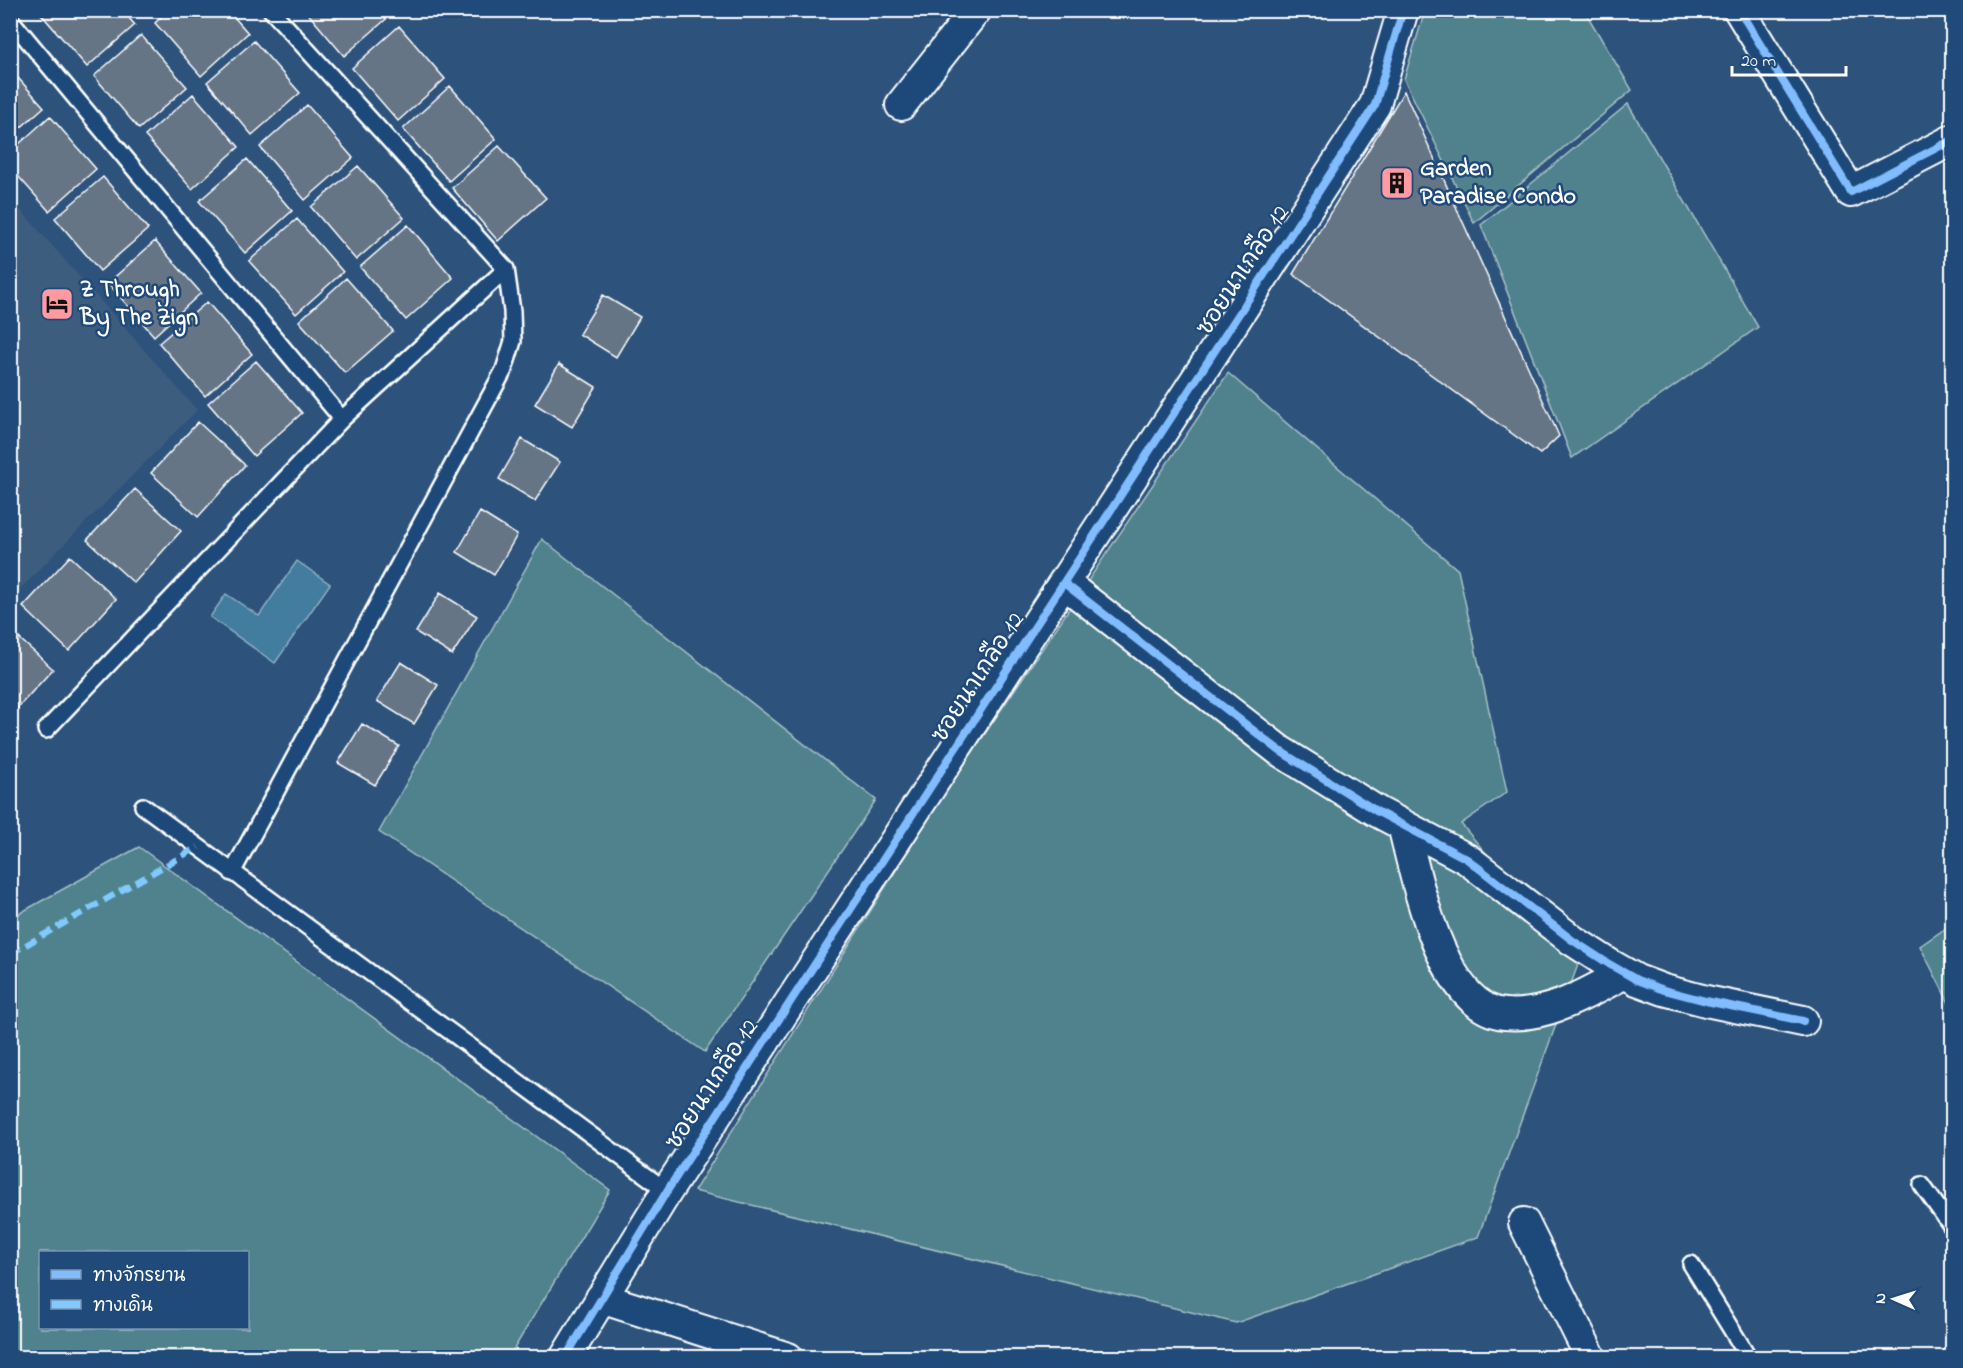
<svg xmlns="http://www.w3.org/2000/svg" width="1963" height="1368" viewBox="0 0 1963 1368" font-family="'Indie Flower','Playpen Sans Thai',sans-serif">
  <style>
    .built { fill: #3e5d7f }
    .green { fill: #50828d; stroke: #a8c0c6; stroke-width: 1.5; fill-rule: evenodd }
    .water { fill: #437b9e; stroke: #8eb0c5; stroke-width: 1.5 }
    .building { fill: #667586; stroke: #fff; stroke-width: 1.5 }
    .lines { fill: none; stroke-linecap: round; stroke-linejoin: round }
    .service-casing { stroke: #fff; stroke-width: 20 }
    .minor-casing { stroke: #fff; stroke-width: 34 }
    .service { stroke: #1f4a7a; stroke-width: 15 }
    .minor { stroke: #1f4a7a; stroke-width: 30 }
    .quiet { stroke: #80caff; stroke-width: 6; stroke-dasharray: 12 6; stroke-linecap: butt }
    .cycleway-casing { stroke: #1f4a7a; stroke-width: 11 }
    .cycleway { stroke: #80bcff; stroke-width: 8 }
    .labels { text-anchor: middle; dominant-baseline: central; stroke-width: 5; stroke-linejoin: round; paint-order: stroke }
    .poi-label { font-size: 24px; font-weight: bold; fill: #fff; stroke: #1f4a7a; text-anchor: start }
    .street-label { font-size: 24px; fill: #fff; stroke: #1f4a7a }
  </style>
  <rect width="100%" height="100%" fill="#2d537c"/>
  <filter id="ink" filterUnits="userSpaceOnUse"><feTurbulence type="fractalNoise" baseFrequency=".0167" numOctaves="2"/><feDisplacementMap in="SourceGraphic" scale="12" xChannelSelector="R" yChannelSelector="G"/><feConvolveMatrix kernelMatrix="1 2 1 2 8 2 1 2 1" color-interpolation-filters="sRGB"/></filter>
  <g filter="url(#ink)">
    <!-- built -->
    <path class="built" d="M10 198 197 410 11 598H10Z"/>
    <!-- green -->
    <path class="green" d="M1584 10 1632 90 1474 223 1404 79 1425 11Z
      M1628 104 1758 327 1572 458 1481 225Z
      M1228 373 1458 570 1507 792 1461 824 1579 962 1478 1237 1236 1323 694 1191 941 799Z
      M542 539 876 800 705 1052 379 832Z
      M139 847 610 1190 509 1357H11V918ZM248 1252V1328H40V1252Z
      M1952 924V1009L1920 946Z"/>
    <!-- water -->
    <path class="water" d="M297 561 330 584 275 663 210 617 226 594 259 616Z"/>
    <!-- building -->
    <path class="building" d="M46 10H122L135 25 87 67 41 14Z
      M168 10H228L248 33 201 76 155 23Z
      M305 10H389L392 14 344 56Z
      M399 26 445 79 398 121 352 68Z
      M141 35 187 87 139 129 94 76Z
      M254 41 300 93 252 135 207 82Z
      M10 69 44 107 10 137Z
      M450 86 496 139 449 181 403 129Z
      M1404 91 1559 436 1540 454 1293 274Z
      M193 94 239 147 192 189 145 136Z
      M307 105 353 158 305 200 260 147Z
      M50 116 96 169 49 211 10 167V152Z
      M499 146 546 198 498 241 452 188Z
      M247 159 292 211 245 253 199 201Z
      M358 166 404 218 356 260 311 207Z
      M103 177 148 229 100 271 55 218Z
      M297 219 343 272 296 314 249 261Z
      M408 225 453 278 406 320 360 267Z
      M155 241 201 293 154 336 108 283Z
      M346 278 393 331 345 373 299 321Z
      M603 295 640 317 616 357 579 334Z
      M207 302 252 354 205 396 159 343Z
      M256 361 302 413 254 456 208 403Z
      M559 364 596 387 572 427 535 404Z
      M198 422 245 465 198 517 151 473Z
      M522 439 560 462 535 501 499 479Z
      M135 489 181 531 134 583 87 540Z
      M480 512 517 535 494 575 457 552Z
      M70 556 116 599 69 651 23 607Z
      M440 593 477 616 452 655 416 632Z
      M10 630 53 669 10 716Z
      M401 662 438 685 414 724 377 701Z
      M362 724 399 746 375 785 338 763Z"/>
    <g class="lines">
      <defs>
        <path id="service" d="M10 19 342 419
          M46 730 342 419 506 269
          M143 806 667 1191
          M232 873 504 370 513 341 512 311 506 269 271 10
          M1922 1185 1952 1227
          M1691 1264 1749 1358"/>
        <path id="minor" d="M1739 10 1851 192 1952 140
          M901 105 976 10
          M1064 583 1280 751 1378 812 1467 859 1572 940 1609 964 1637 980 1664 990 1706 1001 1803 1021
          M1403 825C1416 876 1441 1009 1505 1014 1548 1018 1589 992 1625 973
          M1524 1223 1591 1358
          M601 1298 788 1358
          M565 1358 667 1191 1375 105 1403 10"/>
      </defs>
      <!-- service casing -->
      <use href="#service" class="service-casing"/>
      <!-- minor casing -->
      <use href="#minor" class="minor-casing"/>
      <!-- service -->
      <use href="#service" class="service"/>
      <!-- minor -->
      <use href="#minor" class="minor"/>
      <!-- quiet -->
      <path class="quiet" d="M10 954 198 847"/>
      <defs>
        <path id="cycleway" d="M1739 10 1851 192 1952 140
          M1064 583 1280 751 1378 812 1467 859 1572 940 1609 964 1637 980 1664 990 1706 1001 1803 1021
          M565 1358 667 1191 1375 105 1403 10"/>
      </defs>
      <!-- cycleway casing -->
      <use href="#cycleway" class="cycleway-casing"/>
      <!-- cycleway -->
      <use href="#cycleway" class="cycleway"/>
    </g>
  </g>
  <!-- icons -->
  <defs>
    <symbol id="building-square" viewBox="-11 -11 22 22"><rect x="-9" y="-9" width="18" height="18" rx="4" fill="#ff9aa2" stroke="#1f4a7a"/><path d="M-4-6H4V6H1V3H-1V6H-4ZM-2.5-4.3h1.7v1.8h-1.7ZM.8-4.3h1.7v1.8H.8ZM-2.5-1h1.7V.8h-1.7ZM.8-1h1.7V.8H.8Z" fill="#111"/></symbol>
    <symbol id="hotel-square" viewBox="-11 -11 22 22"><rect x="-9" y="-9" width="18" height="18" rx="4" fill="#ff9aa2" stroke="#1f4a7a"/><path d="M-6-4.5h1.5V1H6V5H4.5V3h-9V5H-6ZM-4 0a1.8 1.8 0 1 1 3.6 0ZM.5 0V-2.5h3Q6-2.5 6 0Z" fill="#111"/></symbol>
  </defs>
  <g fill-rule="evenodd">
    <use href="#building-square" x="1378" y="164" width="38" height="38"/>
    <use href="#hotel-square" x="38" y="285" width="38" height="38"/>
  </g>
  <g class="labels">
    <!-- poi labels -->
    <g class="poi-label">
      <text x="1420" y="169">Garden<tspan x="1420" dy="28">Paradise Condo</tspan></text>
      <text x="80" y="290">Z Through<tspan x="80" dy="28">By The Zign</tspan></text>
    </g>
    <!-- street labels -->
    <g class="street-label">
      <text transform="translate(1244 271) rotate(-57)">ซอยนาเกลือ 12</text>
      <text transform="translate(979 678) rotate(-57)">ซอยนาเกลือ 12</text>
      <text transform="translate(713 1085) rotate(-57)">ซอยนาเกลือ 12</text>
    </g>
  </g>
  <!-- margin -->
  <rect width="1963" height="1368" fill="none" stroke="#1f4a7a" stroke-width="36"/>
  <rect x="18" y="18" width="1927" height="1332" fill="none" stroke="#fff" stroke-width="2" filter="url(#ink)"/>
  <!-- legend -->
  <rect x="39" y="1251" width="210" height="78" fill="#1f4a7a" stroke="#7992af" stroke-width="1.5"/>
  <rect x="51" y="1270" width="30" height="9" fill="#80bcff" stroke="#7992af" stroke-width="1.5"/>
  <text x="93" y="1281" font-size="18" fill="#ffffff">ทางจักรยาน</text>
  <rect x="51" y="1300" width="30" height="9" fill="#80caff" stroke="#7992af" stroke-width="1.5"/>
  <text x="93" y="1311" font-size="18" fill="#ffffff">ทางเดิน</text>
  <!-- north arrow -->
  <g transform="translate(1894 1299) rotate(273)" stroke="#1f4a7a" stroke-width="4.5" paint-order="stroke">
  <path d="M0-4.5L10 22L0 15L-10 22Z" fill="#ffffff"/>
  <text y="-9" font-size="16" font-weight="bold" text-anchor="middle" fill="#ffffff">N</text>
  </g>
  <!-- scale -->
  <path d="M1732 66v9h114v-9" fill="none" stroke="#ffffff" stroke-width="3"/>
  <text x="1741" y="66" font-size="18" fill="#ffffff" stroke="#1f4a7a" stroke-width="4.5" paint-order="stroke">20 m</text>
</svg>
